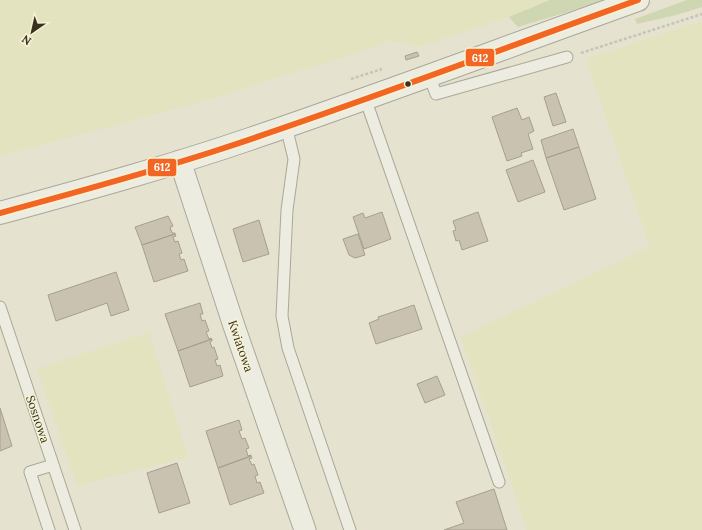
<svg xmlns="http://www.w3.org/2000/svg" width="702" height="530" viewBox="0 0 702 530" font-family="Lora,serif">
  <style>
    .farmland { fill: #e3e3c0 }
    .green { fill: #ced6b2 }
    .building { fill: #c9c2b0; stroke: #a59f8e }
    .lines { fill: none; stroke-linecap: round; stroke-linejoin: round }
    .service-casing { stroke: #aaa798; stroke-width: 13 }
    .minor-casing { stroke: #aaa798; stroke-width: 23 }
    .tertiary-casing { stroke: #aaa798; stroke-width: 24 }
    .path { stroke: #c6c4b8; stroke-width: 2.5; stroke-dasharray: 3 2; stroke-linecap: butt }
    .service { stroke: #edece1; stroke-width: 11 }
    .minor { stroke: #edece1; stroke-width: 21 }
    .tertiary { stroke: #edece1; stroke-width: 22 }
    .bus-1-casing { stroke: #f5f2d6; stroke-width: 9 }
    .bus-1 { stroke: #f26522; stroke-width: 6 }
    .bus-dot { fill: #393120; stroke: #f5f2d6; stroke-width: 1.5 }
    .labels { text-anchor: middle; dominant-baseline: central; stroke-width: 3; stroke-linejoin: round; paint-order: stroke }
    .street-label { font-size: 12px; fill: #393120; stroke: #f5f2d6 }
    .line-badge { stroke: #f5f2d6; stroke-width: 1.5 }
    .badge-label { font-size: 11px; text-anchor: middle; font-weight: bold; fill: #fff }
  </style>
  <rect width="100%" height="100%" fill="#e5e3cf"/>
  <!-- farmland -->
  <path class="farmland" d="M0 0H550L509 17 419 47 390 40 376 47 187 106 0 156Z
    M702 21V530H527L461 337 650 247 586 59Z
    M149 332 188 457 77 486 37 369Z"/>
  <!-- green -->
  <path class="green" d="M550 0H604L587 6 518 27 509 17Z
    M687 0H702V7L676 15 637 24 635 19Z"/>
  <!-- building -->
  <path class="building" d="M417 52 419 56 406 60 405 56Z
    M556 93 566 122 553 126 544 97Z
    M517 108 522 120 529 117 534 131 528 134 533 149 521 153 522 156 507 161 492 117Z
    M573 129 579 147 546 158 541 140Z
    M579 147 596 199 564 210 546 158Z
    M533 160 545 192 518 202 506 170Z
    M382 212 391 239 364 249 353 217 363 213 365 218Z
    M478 212 488 241 462 250 459 240 456 241 453 231 456 230 453 221Z
    M168 216 173 226 170 227 172 233H175V234L142 245 135 227Z
    M259 220 269 254 243 262 233 229Z
    M175 234 176 236 173 237 175 242 178 241 182 253 179 254 181 260 184 259 188 271 154 282 142 245Z
    M358 234 365 255 355 258 349 255 343 239Z
    M116 272 129 310 111 316 107 303 56 321 48 295Z
    M200 303 203 314H200L202 321 205 320 209 331 206 332 209 339 211 338 212 339 178 351 165 314Z
    M414 305 422 329 376 344 369 323 379 319 378 317Z
    M212 339V341L210 342 212 348 214 347 218 359 215 360 217 366 220 365 223 376 190 387 178 351Z
    M437 376 445 395 425 403 417 384Z
    M0 408 12 446 0 451Z
    M239 420 242 430 239 431 242 439 245 438 249 448 246 449 248 456 251 455V456L218 468 206 431Z
    M251 456 252 458 249 459 252 465 254 464 258 475 255 476 257 483 260 482 264 493 230 505 218 468Z
    M177 463 190 503 159 513 147 473Z
    M494 489 507 530H444L464 523 456 502Z"/>
  <g class="lines">
    <defs>
      <path id="service" d="M429 75 436 94 567 57
        M365 98 499 482
        M286 126 294 159 287 210 282 316 288 348 350 530
        M0 307 75 530
        M49 530 30 472 53 465"/>
      <path id="minor" d="M180 161 234 326 305 530"/>
      <path id="tertiary" d="M0 213C84 190 168 167 250 139 380 95 509 46 638 0"/>
    </defs>
    <!-- service casing -->
    <use href="#service" class="service-casing"/>
    <!-- minor casing -->
    <use href="#minor" class="minor-casing"/>
    <!-- tertiary casing -->
    <use href="#tertiary" class="tertiary-casing"/>
    <!-- path -->
    <path class="path" d="M581 53 702 14
      M351 79 382 69"/>
    <!-- service -->
    <use href="#service" class="service"/>
    <!-- minor -->
    <use href="#minor" class="minor"/>
    <!-- tertiary -->
    <use href="#tertiary" class="tertiary"/>
    <defs>
      <path id="bus-1" d="M0 213C74 193 148 173 221 149 361 103 499 50 638 0"/>
    </defs>
    <!-- bus-1 casing -->
    <use href="#bus-1" class="bus-1-casing"/>
    <!-- bus-1 -->
    <use href="#bus-1" class="bus-1"/>
  </g>
  <!-- markers -->
  <circle class="bus-dot" cx="408" cy="84" r="3.5"/>
  <g class="labels">
    <!-- street labels -->
    <g class="street-label">
      <text transform="translate(241 346) rotate(71)">Kwiatowa</text>
      <text transform="translate(38 419) rotate(71)">Sosnowa</text>
    </g>
  </g>
  <g class="line-badge">
    <rect x="465" y="48" width="30" height="19" rx="4" fill="#f26522"/>
    <rect x="147" y="158" width="30" height="19" rx="4" fill="#f26522"/>
  </g>
  <g class="badge-label">
    <text x="480" y="62">612</text>
    <text x="162" y="171">612</text>
  </g>
  <!-- north arrow -->
  <g transform="translate(32 32) rotate(214)" stroke="#f5f2d6" stroke-width="3" paint-order="stroke">
  <path d="M0-3L7 15L0 10L-7 15Z" fill="#393120"/>
  <text y="-6" font-size="11" font-weight="bold" text-anchor="middle" fill="#393120">N</text>
  </g>
</svg>
